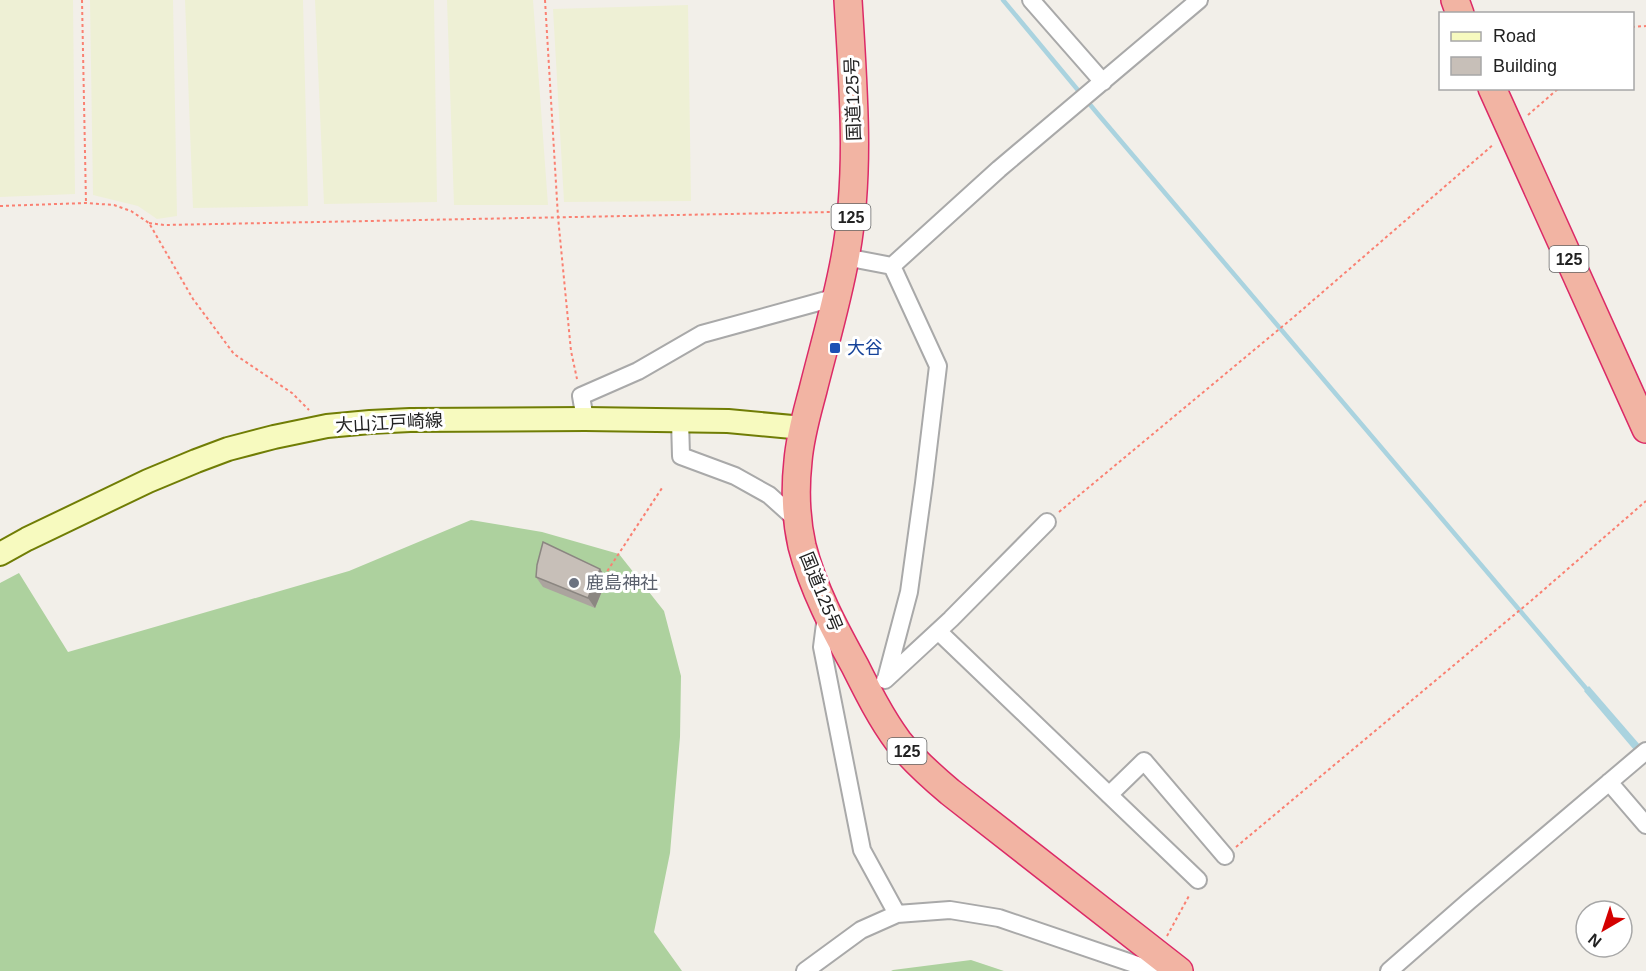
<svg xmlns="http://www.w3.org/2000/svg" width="1646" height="971" viewBox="0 0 1646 971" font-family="Arial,'Noto Sans JP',sans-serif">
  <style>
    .farmland { fill: #eef0d5 }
    .forest { fill: #add19e }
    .water { fill: #aad3df }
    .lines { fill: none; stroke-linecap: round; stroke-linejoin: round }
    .stream { stroke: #aad3df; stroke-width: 4.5 }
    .minor-casing { stroke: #a9a9a9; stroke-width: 20 }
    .secondary-casing { stroke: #707d05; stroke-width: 26 }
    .trunk-casing { stroke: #dc2a67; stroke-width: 30 }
    .path { stroke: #fa8072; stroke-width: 2; stroke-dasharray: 3 3; stroke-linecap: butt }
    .minor { stroke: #fff; stroke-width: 16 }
    .secondary { stroke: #f7fabf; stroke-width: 22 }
    .trunk { stroke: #f2b4a3; stroke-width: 27 }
    .wall { fill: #aba49e }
    .shaded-wall { fill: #8b8681 }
    .building { fill: #c7bfb8; stroke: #8b8681; stroke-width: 1.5 }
    .transit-dot { fill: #1a4fb4; stroke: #fff; stroke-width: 2 }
    .worship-dot { fill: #6b7280; stroke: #fff; stroke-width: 2 }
    .labels { text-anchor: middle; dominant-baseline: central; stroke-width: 6; stroke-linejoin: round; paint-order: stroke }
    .shield { fill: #fff; stroke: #646464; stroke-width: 1.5 }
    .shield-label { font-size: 16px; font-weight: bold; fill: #222 }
    .street-label { font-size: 18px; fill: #222; stroke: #fff }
    .transit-label { font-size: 18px; fill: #164399; stroke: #fff; text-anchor: start }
    .worship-label { font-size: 18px; fill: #5b616d; stroke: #fff; text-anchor: start }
  </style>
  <rect width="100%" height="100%" fill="#f2efe9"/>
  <!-- farmland -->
  <path class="farmland" d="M0 0H73L75 194 0 197Z
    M90 0H173L177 216 157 219 138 206 93 195Z
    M185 0H303L308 206 193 208Z
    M315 0H434L437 202 324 204Z
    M447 0H533L548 205H454Z
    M688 5 691 201 564 202 553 9Z"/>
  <!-- forest -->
  <path class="forest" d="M471 520 542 532 619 554 664 611 681 676 680 737 670 853 654 932 682 971H0V583L19 573 68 652 349 571Z
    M971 960 1004 971H891L893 970Z"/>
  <!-- water -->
  <path class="water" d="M1589 686 1646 752V764L1584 691Z"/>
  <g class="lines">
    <!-- stream -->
    <path class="stream" d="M1003 0 1097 113 1590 693"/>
    <defs>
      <path id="minor" d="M1031 0 1103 82
        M845 257 892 266 999 169 1199 0
        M585 419 581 396 638 371 702 334 837 297
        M680 420 681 456 735 476 769 495 798 521
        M826 616 822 647 862 850 897 914
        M938 631 1198 880
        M886 679 909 592 924 483 938 366 892 266
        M885 680 951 619 1047 522
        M1609 782 1646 825
        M1109 795 1144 761 1225 856
        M805 971 861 930 897 914 950 910 999 918 1155 971
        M1389 971 1469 901 1646 751"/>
      <path id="secondary" d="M0 554 27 539 148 481 196 461 228 449 274 437 327 426 370 422 410 420 585 419 728 421 803 428"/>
      <path id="trunk" d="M848 0C853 86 861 173 845 258 837 302 824 346 813 390 807 413 800 436 798 461 795 488 796 519 802 546 813 589 834 628 855 666 868 692 881 718 898 741 913 760 931 776 950 792L1179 971
        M1455 0 1460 14
        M1492 88 1646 429"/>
    </defs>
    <!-- minor casing -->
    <use href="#minor" class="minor-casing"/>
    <!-- secondary casing -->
    <use href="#secondary" class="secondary-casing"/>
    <!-- trunk casing -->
    <use href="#trunk" class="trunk-casing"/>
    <!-- path -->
    <path class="path" d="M82 0 86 203
      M545 0 558 217 571 351 577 379
      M1632 27 1646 26
      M1528 115 1559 88
      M0 206 86 203 114 205 131 211 149 223 193 299 234 354 292 393 309 410
      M149 223 164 225 831 212
      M1059 512 1295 316 1494 144
      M604 576 662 488
      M1236 847 1532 600 1646 501
      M1167 936 1190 894"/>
    <!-- minor -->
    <use href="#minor" class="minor"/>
    <!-- secondary -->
    <use href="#secondary" class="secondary"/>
    <!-- trunk -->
    <use href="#trunk" class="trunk"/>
  </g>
  <!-- wall -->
  <path class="wall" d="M600 569 607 579 595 608 543 587 536 577Z"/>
  <!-- shaded-wall -->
  <path class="shaded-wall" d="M600 569 607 579 595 608 588 598Z"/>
  <!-- building -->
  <path class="building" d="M543 542 600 569 588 598 536 577 537 565Z"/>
  <!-- markers -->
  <rect class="transit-dot" x="829" y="342" width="12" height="12" rx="3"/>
  <circle class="worship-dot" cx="574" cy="583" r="6"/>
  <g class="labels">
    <!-- shield labels -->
    <g class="shield">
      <rect x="831.5" y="204" width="39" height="26" rx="4.5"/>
      <rect x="1549.5" y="246" width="39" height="26" rx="4.5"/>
      <rect x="887.5" y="738" width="39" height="26" rx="4.5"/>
    </g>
    <g class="shield-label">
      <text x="851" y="217">125</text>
      <text x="1569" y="259">125</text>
      <text x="907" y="751">125</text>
    </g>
    <!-- street labels -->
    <g class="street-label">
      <text transform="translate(853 99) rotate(-92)">国道125号</text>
      <text transform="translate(389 423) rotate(-3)">大山江戸崎線</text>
      <text transform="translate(821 592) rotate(68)">国道125号</text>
    </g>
    <!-- transit labels -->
    <g class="transit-label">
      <text x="847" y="348">大谷</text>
    </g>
    <!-- worship labels -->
    <g class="worship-label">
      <text x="586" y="583">鹿島神社</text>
    </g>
  </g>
  <!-- legend -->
  <rect x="1439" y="12" width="195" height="78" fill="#ffffff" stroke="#a7a7a7" stroke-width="1.5"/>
  <rect x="1451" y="32" width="30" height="9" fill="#f7fabf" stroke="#a7a7a7" stroke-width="1.5"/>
  <text x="1493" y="42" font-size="18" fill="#222222">Road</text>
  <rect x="1451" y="57" width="30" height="18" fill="#c7bfb8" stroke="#a7a7a7" stroke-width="1.5"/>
  <text x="1493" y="72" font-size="18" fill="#222222">Building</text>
  <!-- north arrow -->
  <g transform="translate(1604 929) rotate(219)"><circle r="28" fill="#ffffff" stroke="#a7a7a7" stroke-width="1.5"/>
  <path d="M0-4.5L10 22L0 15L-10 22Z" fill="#d40000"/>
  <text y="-9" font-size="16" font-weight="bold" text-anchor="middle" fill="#222222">N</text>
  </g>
</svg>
